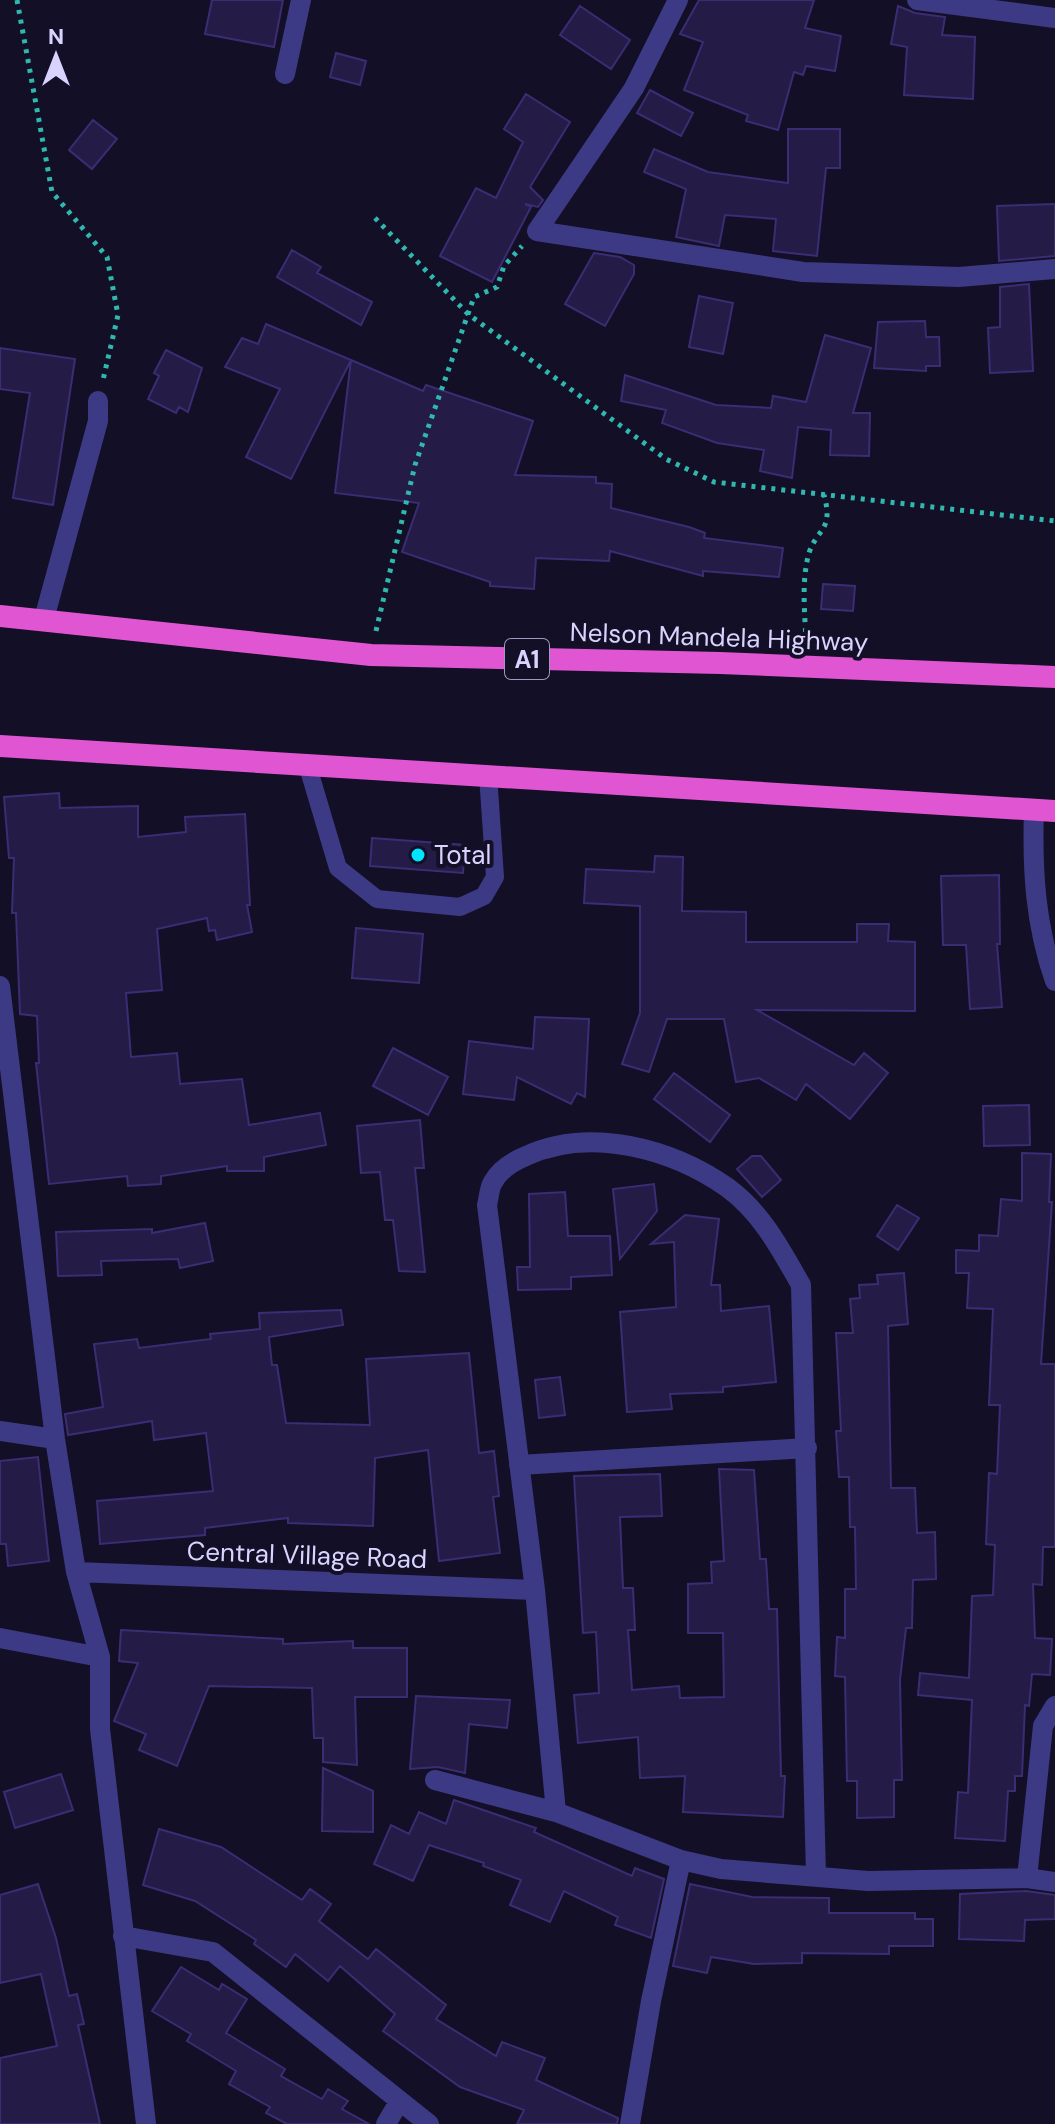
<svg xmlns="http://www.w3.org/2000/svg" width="1055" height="2124" viewBox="0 0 1055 2124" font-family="'DM Sans',sans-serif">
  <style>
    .building { fill: #241b47; stroke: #3b2d73; stroke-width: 2 }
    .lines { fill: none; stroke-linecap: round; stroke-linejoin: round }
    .path { stroke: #2fb8b0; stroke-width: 5; stroke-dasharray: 4 6; stroke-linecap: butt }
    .service { stroke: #3d3a85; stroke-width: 18 }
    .minor { stroke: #3d3a85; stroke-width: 20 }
    .trunk { stroke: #e055d1; stroke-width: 22 }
    .poi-dot { fill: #00e5ff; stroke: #130f26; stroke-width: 3 }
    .labels { text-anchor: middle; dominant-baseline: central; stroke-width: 8; stroke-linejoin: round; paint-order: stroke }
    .shield { fill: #130f26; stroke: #9e99be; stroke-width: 2 }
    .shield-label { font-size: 24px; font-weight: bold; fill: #d9d4ff }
    .street-label { font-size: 26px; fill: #d9d4ff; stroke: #130f26 }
    .poi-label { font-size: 26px; fill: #d9d4ff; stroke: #130f26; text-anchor: start }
  </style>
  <rect width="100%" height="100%" fill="#130f26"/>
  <!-- building -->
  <path class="building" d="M212 0H283L274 47 205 34Z
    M699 0H814L805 28 841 36 835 71 806 66 803 75 794 72 778 130 746 121 748 115 684 90 703 42 680 34Z
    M580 6 630 40 611 69 560 35Z
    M898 6 915 13 945 17 942 35 975 37 973 99 904 95 907 47 891 44Z
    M336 53 366 61 360 85 330 77Z
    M650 90 693 113 681 136 637 113Z
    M526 94 570 122 530 187 543 200 538 207 525 204 531 207 492 282 440 256 476 188 496 198 523 142 504 129Z
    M93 120 117 139 92 169 69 150Z
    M788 129H840V168H826L817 256 773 251 776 219 725 215 719 246 676 237 686 189 644 172 654 149 708 172 788 183Z
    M1055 204V256L999 261 997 206Z
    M292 250 321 267 317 273 372 302 361 325 277 277Z
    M594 253 620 257 634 265V274L605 326 565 304Z
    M1029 284 1033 371 990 373 988 328 1000 327V287Z
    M699 296 733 303 723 354 689 347Z
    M925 321 926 337H939L940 366H926V371L874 368 878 322Z
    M266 324 351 360 291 479 246 457 280 389 225 367 242 338 258 344Z
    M825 335 871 348 853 413H870L869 456 830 455 831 430 798 427 792 478 760 471 764 450 717 443 662 423 666 410 621 401 625 375 716 405 771 408 773 396 806 402Z
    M0 348 75 359 53 505 13 498 30 393 0 389Z
    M166 350 202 368 188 412 179 407 176 413 148 399 159 376 154 373Z
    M351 360 423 391 426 385 533 421 515 475 596 477V483L612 484 611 508 689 527 705 533 704 538 783 548 779 577 703 571V576L610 551 609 561 536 558 534 589 490 586V582L402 552 419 503 335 493Z
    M823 584 855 586 853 611 821 609Z
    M59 793 60 808 138 806V837L186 832 185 817 245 814 250 905H247L252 932 217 940 215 930 209 931 207 918 157 929 162 990 126 993 131 1057 177 1053 180 1084 242 1079 249 1125 320 1113 326 1145 264 1157V1171H227V1166L161 1176V1184L128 1186 127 1176 49 1184 36 1063H39L37 1016 20 1014 16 913H12L14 858H9L4 797Z
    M372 838 465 845 463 873 370 866Z
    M655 856 683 857 682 911 746 912V942H857V924H889L888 941 915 942V1011L757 1010 854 1065 864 1053 888 1073 850 1119 806 1084 796 1100 759 1078 736 1082 724 1019H667L649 1072 622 1064 640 1013V906L584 903 586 869 654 872Z
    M999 875 1000 944H997L1002 1007 970 1009 966 945H943L941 876Z
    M356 928 423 934 419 983 352 978Z
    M535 1017 589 1019 585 1097 577 1093 571 1104 517 1077 514 1100 463 1094 469 1041 533 1049Z
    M393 1048 448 1077 428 1115 373 1086Z
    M674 1073 730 1115 710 1142 654 1099Z
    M1029 1105 1030 1145 984 1146 983 1106Z
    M420 1120 424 1168H415L425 1272 399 1271 393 1220H385L380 1172 361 1173 357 1126Z
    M1022 1153 1051 1154 1049 1202H1052L1041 1364H1055V1547H1043L1042 1585 1033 1584 1035 1638 1052 1639 1050 1675 1032 1674 1029 1706 1025 1705 1022 1776H1015V1791H1008L1005 1841 955 1838 958 1792 968 1793 972 1700 918 1695 920 1673 969 1678 972 1596 993 1595 995 1545 986 1544 989 1473 997 1474 1000 1405H989L993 1309 967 1308 969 1273H956V1250L979 1251V1235L998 1236 1001 1199 1022 1201Z
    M752 1156H761L781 1180 762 1197 737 1169Z
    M654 1184 657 1211 620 1259 613 1189Z
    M565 1192 568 1236H610L612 1275 571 1277V1289L518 1290 517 1267H530L529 1194Z
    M897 1205 919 1218 898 1250 877 1236Z
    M685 1215 719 1219 711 1285H720L721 1311 769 1306 776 1382 723 1387V1392L670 1394 672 1409 627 1412 620 1312 676 1307 674 1242 651 1244Z
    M205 1223 213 1261 180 1268 178 1259 101 1261 102 1275 58 1276 56 1232 152 1229V1233Z
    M904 1273 908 1324 888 1326 891 1488H915L917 1533 935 1532 936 1579 913 1580 912 1628H906L900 1680 902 1780H894V1817L857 1818V1781H847L845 1677 835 1676 837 1637 845 1638V1589H856L855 1527H850L849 1477H839L836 1431H841L836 1333H853L850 1299 860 1298 859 1285 878 1284 877 1275Z
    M341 1310 343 1325 269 1337 272 1365H277L286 1423 370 1425 366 1359 469 1353 479 1453 494 1451 499 1496 493 1497 500 1553 439 1561 428 1450 375 1458 373 1526 288 1523V1518L205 1528V1535L100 1544 97 1501 213 1491 206 1433 154 1440 152 1421 68 1435 65 1414 103 1407 94 1344 137 1339 139 1348 211 1339 210 1334 260 1329 259 1313Z
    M560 1377 565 1415 539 1418 535 1380Z
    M38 1457 49 1561 8 1566 6 1544H0V1461Z
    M719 1469 754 1470 760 1559H766L769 1609H777L781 1776H785L783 1817 683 1812 685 1776 640 1778 638 1737 578 1743 574 1695 599 1693 596 1632 583 1633 574 1476 660 1474 662 1516 620 1517 623 1588H633L635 1630H628L632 1690 679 1686 680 1698 724 1697 723 1633H688V1584L712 1583 711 1562 724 1561Z
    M121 1630 283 1639V1644L353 1641V1648H407V1697H355L357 1765 323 1762V1738H314L312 1688 209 1686 177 1766 139 1750 146 1734 114 1721 138 1663 119 1661Z
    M416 1696 510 1700 507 1728 469 1724 465 1773 438 1767 410 1769Z
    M323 1768 373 1791V1832L322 1831Z
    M61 1774 73 1810 15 1828 4 1792Z
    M454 1800 536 1828 534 1832 632 1876 635 1868 664 1879 651 1938 615 1925 618 1917 564 1891 550 1922 510 1905 521 1880 483 1866 484 1863 429 1845 413 1881 374 1864 391 1825 409 1834 419 1812 446 1824Z
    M159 1829 221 1847 302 1900 310 1889 331 1904 319 1921 368 1959 376 1949 446 2005 436 2019 496 2056 502 2042 545 2058 536 2080 618 2118 617 2124H517L524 2110 460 2087 383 2031 395 2014 340 1966 328 1981 295 1954 286 1967 254 1944 256 1940 195 1901 143 1885Z
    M38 1884 56 1938 69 1996 77 1994 84 2024 78 2025 100 2124H0V2058L57 2046 41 1974 0 1983V1895Z
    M690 1884 752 1897 829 1898V1913H915V1919H933V1946H889V1954L802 1953V1963L754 1964 711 1957 707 1973 673 1966Z
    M1026 1891 1055 1895V1919L1025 1920 1024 1941 959 1939 960 1894Z
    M181 1967 219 1990 222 1984 247 1999 226 2033 285 2069 281 2076 322 2099 328 2089 348 2101 342 2109 369 2124H287L266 2113 270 2107 229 2084 236 2071 187 2041 191 2034 152 2011Z"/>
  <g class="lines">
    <!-- path -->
    <path class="path" d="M17 0 52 192 107 257 118 315 103 380
      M375 218 468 314 666 459 714 482 1055 521
      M376 631 415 465 474 297 497 287 504 266 522 246
      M806 642C805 614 801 581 809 553 817 528 834 531 824 495"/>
    <!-- service -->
    <path class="service" d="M308 767 338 868 377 899 460 907 484 896 495 877 488 775"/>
    <!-- minor -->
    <path class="minor" d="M678 0 634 88 537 231 803 272 959 277 1055 269
      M917 0 1055 18
      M285 74 301 0
      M44 619 98 421V401
      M1034 809C1032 869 1035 924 1055 981
      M0 986 55 1439 76 1572 100 1657V1729L146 2124
      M0 1431 55 1439
      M519 1465 807 1448
      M76 1572 535 1590
      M0 1638 100 1657
      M435 1780 556 1812 681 1860 721 1869 868 1881 1027 1878 1055 1882
      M556 1812 535 1590 487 1205C489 1198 489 1188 493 1182 500 1169 514 1161 526 1156 590 1126 673 1149 728 1188 762 1213 781 1250 801 1285L816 1876
      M1027 1878 1043 1726 1055 1706
      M123 1936 213 1952 429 2124
      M386 2124 399 2102
      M630 2124 651 2001 681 1860"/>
    <!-- trunk -->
    <path class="trunk" d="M0 616 371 655 720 663 1055 677
      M0 746 1055 811"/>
  </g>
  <!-- markers -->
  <circle class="poi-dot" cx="418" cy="855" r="8"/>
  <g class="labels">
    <!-- shield labels -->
    <rect class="shield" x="505" y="639" width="44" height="40" rx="6"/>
    <g class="shield-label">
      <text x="527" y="659">A1</text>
    </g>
    <!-- street labels -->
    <g class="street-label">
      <text transform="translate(719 637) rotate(2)">Nelson Mandela Highway</text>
      <text transform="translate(307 1555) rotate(2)">Central Village Road</text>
    </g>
    <!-- poi labels -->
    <g class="poi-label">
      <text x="434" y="855">Total</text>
    </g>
  </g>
  <!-- north arrow -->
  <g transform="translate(56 56)" stroke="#130f26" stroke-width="6" paint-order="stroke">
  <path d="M0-6L14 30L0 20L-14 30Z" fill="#d9d4ff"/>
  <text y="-12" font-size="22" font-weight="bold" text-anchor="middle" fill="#d9d4ff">N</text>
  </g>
</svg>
